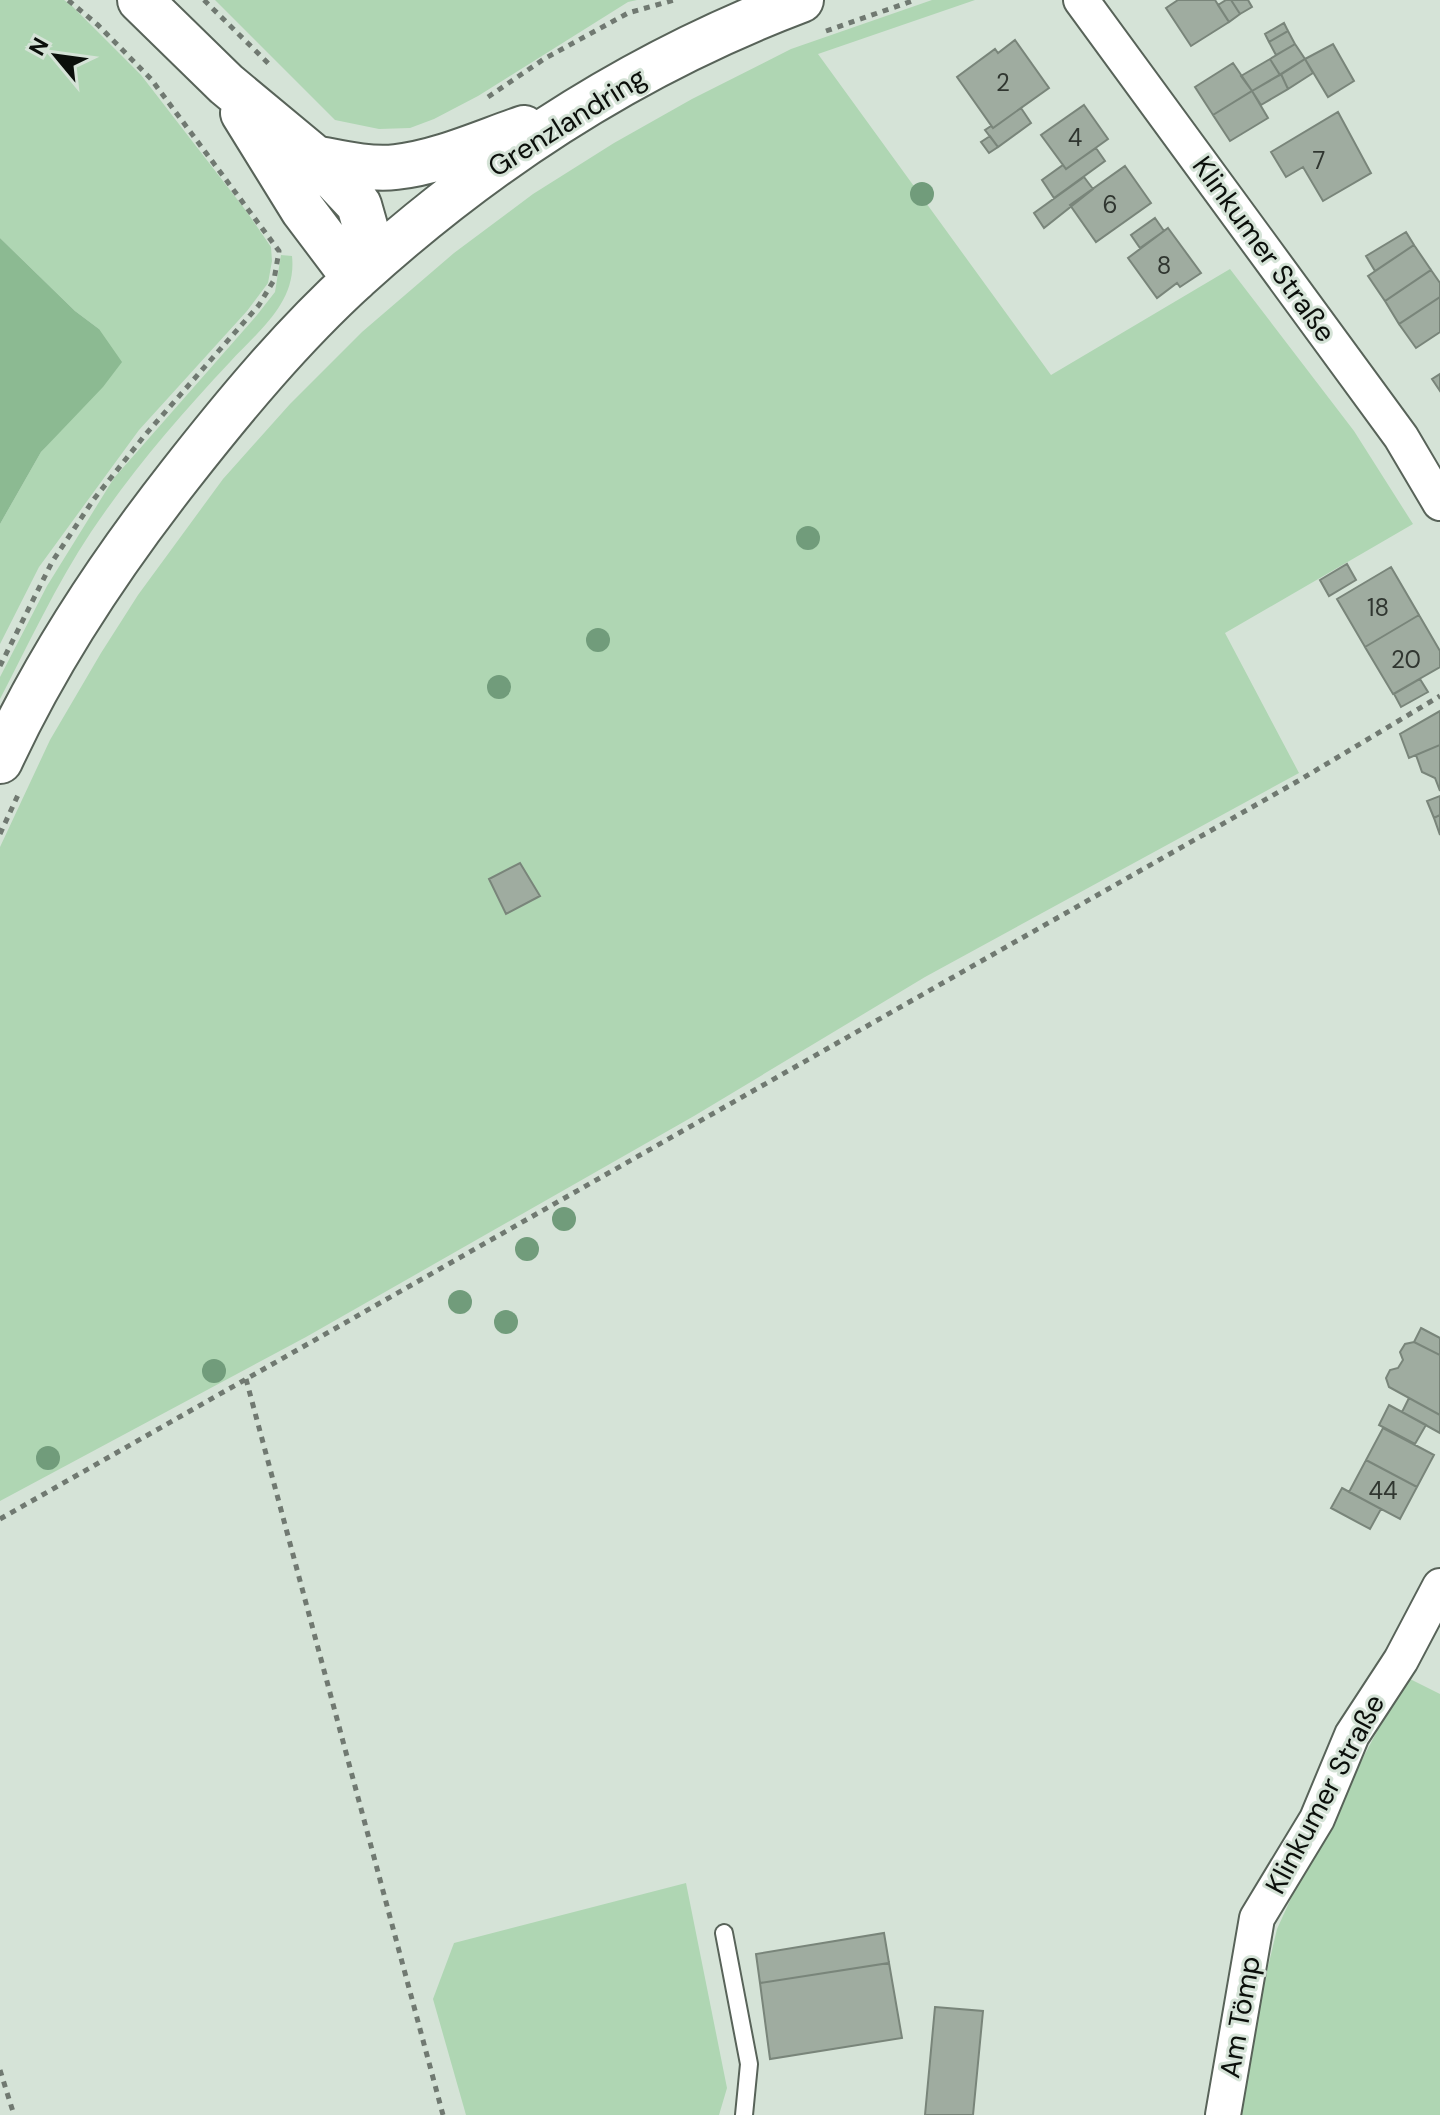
<svg xmlns="http://www.w3.org/2000/svg" width="1440" height="2115" viewBox="0 0 1440 2115" font-family="'DM Sans',sans-serif">
  <style>
    .green { fill: #afd6b3 }
    .water { fill: #8cba92 }
    .building { fill: #9faca0; stroke: #79857a; stroke-width: 2 }
    .lines { fill: none; stroke-linecap: round; stroke-linejoin: round }
    .service-casing { stroke: #586359; stroke-width: 20 }
    .minor-casing { stroke: #586359; stroke-width: 38 }
    .secondary-casing { stroke: #586359; stroke-width: 48 }
    .path { stroke: #707971; stroke-width: 5; stroke-dasharray: 6 6; stroke-linecap: butt }
    .service { stroke: #fff; stroke-width: 16 }
    .minor { stroke: #fff; stroke-width: 34 }
    .secondary { stroke: #fff; stroke-width: 44 }
    .tree { fill: #719c7b }
    .labels { text-anchor: middle; dominant-baseline: central; stroke-width: 6; stroke-linejoin: round; paint-order: stroke }
    .number-label { font-size: 24px; fill: #303630 }
    .street-label { font-size: 28px; fill: #0b0f0b; stroke: #d5e3d7 }
  </style>
  <rect width="100%" height="100%" fill="#d5e3d7"/>
  <!-- green -->
  <path class="green" d="M0 0H64L71 5 141 75 247 212 271 247 272 261 268 283 247 311 139 430 39 567 0 644V524L41 452 64 426 99 329 75 311 0 238Z
    M215 0H637L628 2 478 96 434 119 410 128 379 129 335 120Z
    M932 0H975L818 54 1051 375 1230 269 1354 431 1413 524 1225 633 1299 773 925 977 694 1116 306 1337 0 1501V847L50 740 101 653 138 595 223 479 290 404 362 332 454 253 533 194 614 143 692 99 791 49Z
    M281 255 292 256C297 303 259 330 230 362 180 415 132 471 91 532 56 585 29 643 0 699V677L47 586 114 478 257 315 275 292Z
    M1406 1677 1440 1694V2115H1238L1247 2055 1277 1929 1309 1859Z
    M686 1883 727 2088 719 2115H466L433 1999 454 1943Z"/>
  <!-- water -->
  <path class="water" d="M0 238 75 311 99 329 122 362 103 387 41 452 0 524Z"/>
  <!-- building -->
  <path class="building" d="M1178 0H1215L1229 22 1191 46 1166 8Z
    M1226 0H1231L1240 14 1229 22 1218 5Z
    M1231 0H1248L1252 7 1240 14Z
    M1284 23 1288 31 1269 42 1265 34Z
    M1288 31 1295 44 1276 55 1269 42Z
    M1015 40 1049 88 993 128 957 77 995 49 998 53Z
    M1295 44 1305 59 1280 75 1270 59Z
    M1333 44 1354 81 1328 97 1305 59Z
    M1270 59 1280 75 1252 91 1241 76Z
    M1305 59 1313 73 1288 89 1281 74Z
    M1233 63 1252 91 1213 115 1195 87Z
    M1281 74 1288 89 1261 105 1252 91Z
    M1252 91 1268 118 1230 141 1213 115Z
    M1084 105 1108 139 1066 169 1041 135Z
    M1021 108 1031 123 998 147 985 130 991 126 993 128Z
    M1338 112 1371 173 1323 201 1303 167 1286 177 1271 152Z
    M990 136 998 147 989 153 981 142Z
    M1096 148 1105 161 1054 198 1042 180 1063 165 1066 169Z
    M1125 166 1151 203 1096 242 1070 205Z
    M1084 177 1093 189 1044 228 1034 213Z
    M1155 218 1164 231 1140 248 1131 235Z
    M1168 228 1201 273 1180 287 1177 283 1157 298 1128 258Z
    M1406 232 1414 245 1375 271 1366 256Z
    M1414 245 1431 270 1385 301 1368 276Z
    M1431 270 1440 283V297L1399 324 1385 301Z
    M1440 297V332L1416 348 1399 324Z
    M1440 374V391L1432 379Z
    M1347 564 1356 580 1329 596 1320 580Z
    M1391 567 1419 615 1365 647 1337 599Z
    M1419 615 1440 651V667L1393 694 1365 647Z
    M1420 679 1428 692 1401 707 1394 694Z
    M1440 711V745L1409 758 1400 734Z
    M1440 745V791L1435 778 1422 772 1416 755Z
    M1440 796V815L1434 818 1427 801Z
    M1440 815V835L1434 818Z
    M520 863 540 896 506 914 489 879Z
    M1421 1328 1440 1338V1355L1414 1342Z
    M1414 1342 1440 1355V1415L1389 1387 1386 1378 1390 1370 1398 1368 1403 1360 1400 1352 1405 1344Z
    M1409 1398 1440 1415V1433L1402 1412Z
    M1389 1405 1426 1425 1415 1444 1379 1425Z
    M1383 1428 1434 1455 1417 1487 1366 1460Z
    M1366 1460 1417 1487 1400 1519 1349 1492Z
    M1342 1488 1381 1509 1370 1529 1331 1508Z
    M884 1933 889 1963 760 1983 756 1954Z
    M889 1963 902 2038 770 2059 760 1983Z
    M935 2007 983 2011 973 2115H925Z"/>
  <g class="lines">
    <defs>
      <path id="service" d="M724 1933 749 2064 744 2115"/>
      <path id="minor" d="M1081 0 1401 437 1440 503
        M1223 2115 1257 1918 1317 1819 1352 1735 1401 1660 1440 1586"/>
      <path id="secondary" d="M140 0 226 84 315 158 359 205 365 226 366 241 355 279
        M243 113 303 210 355 279
        M315 158C341 163 370 170 396 167 440 162 483 142 524 128
        M0 761C47 659 111 563 180 475 234 406 292 336 357 277 487 159 637 62 801 0"/>
    </defs>
    <!-- service casing -->
    <use href="#service" class="service-casing"/>
    <!-- minor casing -->
    <use href="#minor" class="minor-casing"/>
    <!-- secondary casing -->
    <use href="#secondary" class="secondary-casing"/>
    <!-- path -->
    <path class="path" d="M204 0 272 67
      M826 31 915 0
      M488 97 544 59 628 13 674 0
      M0 666 52 562 94 499 145 435 259 305 274 280 279 251 151 79 98 25 68 0
      M0 834 18 795
      M246 1379 443 2115
      M0 1519 1298 781 1440 696
      M0 2070 14 2115"/>
    <!-- service -->
    <use href="#service" class="service"/>
    <!-- minor -->
    <use href="#minor" class="minor"/>
    <!-- secondary -->
    <use href="#secondary" class="secondary"/>
  </g>
  <!-- trees -->
  <g class="tree">
    <circle cx="922" cy="194" r="12"/>
    <circle cx="808" cy="538" r="12"/>
    <circle cx="598" cy="640" r="12"/>
    <circle cx="499" cy="687" r="12"/>
    <circle cx="564" cy="1219" r="12"/>
    <circle cx="527" cy="1249" r="12"/>
    <circle cx="460" cy="1302" r="12"/>
    <circle cx="506" cy="1322" r="12"/>
    <circle cx="214" cy="1371" r="12"/>
    <circle cx="48" cy="1458" r="12"/>
  </g>
  <g class="labels">
    <!-- number labels -->
    <g class="number-label">
      <text x="1003" y="82">2</text>
      <text x="1075" y="137">4</text>
      <text x="1319" y="160">7</text>
      <text x="1110" y="204">6</text>
      <text x="1164" y="265">8</text>
      <text x="1378" y="607">18</text>
      <text x="1406" y="659">20</text>
      <text x="1383" y="1490">44</text>
    </g>
    <!-- street labels -->
    <g class="street-label">
      <text transform="translate(567 122) rotate(-32)">Grenzlandring</text>
      <text transform="translate(1264 249) rotate(54)">Klinkumer Straße</text>
      <text transform="translate(1325 1794) rotate(-62)">Klinkumer Straße</text>
      <text transform="translate(1240 2017) rotate(-80)">Am Tömp</text>
    </g>
  </g>
  <!-- north arrow -->
  <g transform="translate(56 56) rotate(299)" stroke="#d5e3d7" stroke-width="6" paint-order="stroke">
  <path d="M0-6L14 30L0 20L-14 30Z" fill="#0b0f0b"/>
  <text y="-12" font-size="22" font-weight="bold" text-anchor="middle" fill="#0b0f0b">N</text>
  </g>
</svg>
